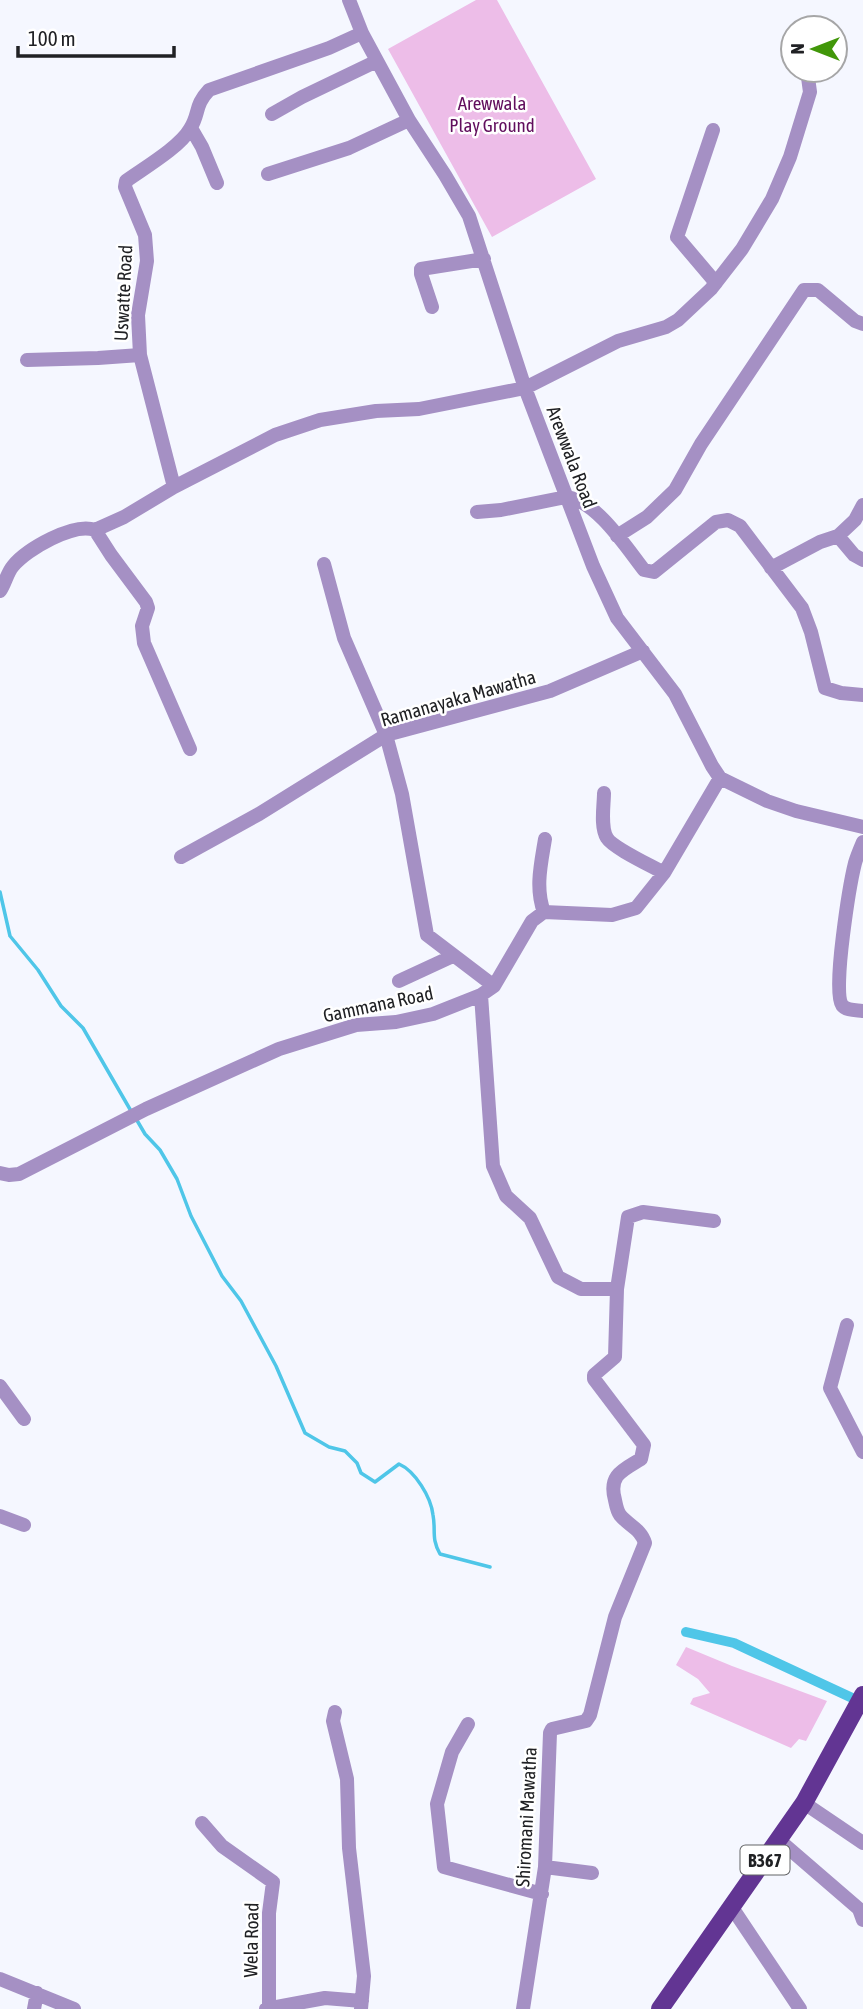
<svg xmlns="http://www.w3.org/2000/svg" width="863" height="2009" viewBox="0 0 863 2009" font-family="'Asap Condensed',sans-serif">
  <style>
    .green { fill: #edbde8 }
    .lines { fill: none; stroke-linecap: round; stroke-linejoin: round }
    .stream { stroke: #4fc6e8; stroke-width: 3.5 }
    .canal { stroke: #4fc6e8; stroke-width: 10 }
    .minor { stroke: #a590c4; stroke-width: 14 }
    .major { stroke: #623593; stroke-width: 18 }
    .labels { text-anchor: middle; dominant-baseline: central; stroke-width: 5; stroke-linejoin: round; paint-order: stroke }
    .shield { fill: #fff; stroke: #636466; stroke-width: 2 }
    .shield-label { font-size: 18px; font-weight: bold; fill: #202124 }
    .park-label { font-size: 19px; fill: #610e5d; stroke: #fff }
    .street-label { font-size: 19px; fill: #202124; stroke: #fff }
  </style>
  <rect width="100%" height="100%" fill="#f5f7ff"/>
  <!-- green -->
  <path class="green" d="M476 0H497L596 179 492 237 388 49Z
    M686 1647 732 1666 827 1701 806 1741 799 1739 791 1748 690 1704 693 1698 710 1693 698 1679 676 1665Z"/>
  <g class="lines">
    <!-- stream -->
    <path class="stream" d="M0 892 10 936 38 970 61 1006 83 1028 131 1111
      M135 1117 145 1134 160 1150 177 1179 191 1216 222 1276 241 1301 276 1366 305 1433 329 1447 345 1451 357 1463 361 1473 375 1482 399 1464C415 1471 431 1497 433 1515 436 1531 431 1538 440 1554L490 1567"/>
    <!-- canal -->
    <path class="canal" d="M686 1632 734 1643 863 1703"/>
    <!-- minor -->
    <path class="minor" d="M349 0 362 33 409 120 445 175 469 216 525 388 593 566 617 618 675 694 712 766 720 778 767 801 796 811 863 827
      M272 114 302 97 377 61
      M191 128 202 147 217 183
      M713 130 677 237 716 283
      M268 174 349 148 409 120
      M432 307 421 274V269L484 259
      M27 360 98 358 140 355
      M174 487 275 435 320 420 376 411 419 409 525 388 618 341 666 327 678 320 711 289 742 249 772 199 790 157 810 92 807 70
      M477 512 501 510 566 497C596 500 626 547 644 570L654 572 716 522 728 520 740 526 802 608 811 632 825 688 841 693 863 695
      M95 530 111 555 146 602 148 608 142 626 144 643 190 749
      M617 536 647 517 675 490 701 444 804 290H818L855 321 863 324
      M838 536 854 555 863 560
      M324 564 344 638 386 735 402 794 427 935 494 986
      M771 568 820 542 838 536 855 520 863 505
      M0 591C5 584 7 573 13 566 27 549 74 522 95 530L124 517 174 487 140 355 138 315 147 261 145 235 125 187 126 181C144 168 180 147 190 129 200 113 194 106 209 90L329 48 362 33
      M604 793C604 805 600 827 607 838 613 848 652 866 664 873
      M863 842C860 849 857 856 855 863 850 883 832 991 842 1005 846 1011 857 1010 863 1011
      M181 857 259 814 386 735 550 691 643 651
      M544 912C535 888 541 864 545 839
      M399 981 453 956
      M481 995 493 1166 506 1196 530 1218 558 1277 581 1289H617
      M0 1173 9 1175 19 1174 146 1109 279 1049 356 1025 396 1022 433 1014 481 995 494 986 532 921 544 912 612 915 636 908 664 873 720 778
      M847 1325 830 1388 863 1452
      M0 1386 24 1419
      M0 1516 24 1525
      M335 1712 333 1721 347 1779 349 1848 364 1976 361 2009
      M468 1724 452 1752 437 1804 444 1867 542 1894
      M804 1803 863 1843
      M202 1823 222 1846 273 1882 269 1913V2008
      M779 1840 859 1909 863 1920
      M545 1867 592 1873
      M731 1906 800 2009
      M0 1979 74 2009
      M34 2009 37 1993
      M266 2009 325 1998 362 2001
      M523 2009 545 1867 550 1733 552 1729 586 1721 590 1715 615 1617 645 1543C641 1529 629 1526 620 1515 617 1511 616 1505 615 1500 608 1475 623 1470 641 1459L644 1445 594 1379V1375L615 1357 617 1289 628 1217 643 1212 714 1221"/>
    <!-- major -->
    <path class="major" d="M660 2009 804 1803 863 1695"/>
  </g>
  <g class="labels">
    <!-- shield labels -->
    <rect class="shield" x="740.5" y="1845.5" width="49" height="29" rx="5"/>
    <g class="shield-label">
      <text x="765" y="1860">B367</text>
    </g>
    <!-- park labels -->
    <g class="park-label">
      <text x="492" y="103">Arewwala<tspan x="492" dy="22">Play Ground</tspan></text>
    </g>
    <!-- street labels -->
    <g class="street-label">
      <text transform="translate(123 293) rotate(-87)">Uswatte Road</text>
      <text transform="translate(572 457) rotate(69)">Arewwala Road</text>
      <text transform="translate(458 698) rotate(-16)">Ramanayaka Mawatha</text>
      <text transform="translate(378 1004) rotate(-12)">Gammana Road</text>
      <text transform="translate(526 1817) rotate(-87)">Shiromani Mawatha</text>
      <text transform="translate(251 1940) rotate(-89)">Wela Road</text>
    </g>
  </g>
  <!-- north arrow -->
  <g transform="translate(814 49) rotate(270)"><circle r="33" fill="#ffffff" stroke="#a6a6a7" stroke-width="2"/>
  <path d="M0-5L12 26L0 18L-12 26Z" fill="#419709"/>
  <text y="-10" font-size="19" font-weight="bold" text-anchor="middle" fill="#202124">N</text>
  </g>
  <!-- scale -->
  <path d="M18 46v10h156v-10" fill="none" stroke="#202124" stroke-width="3.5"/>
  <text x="28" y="46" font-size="21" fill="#202124" stroke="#ffffff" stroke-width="5" paint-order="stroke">100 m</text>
</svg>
